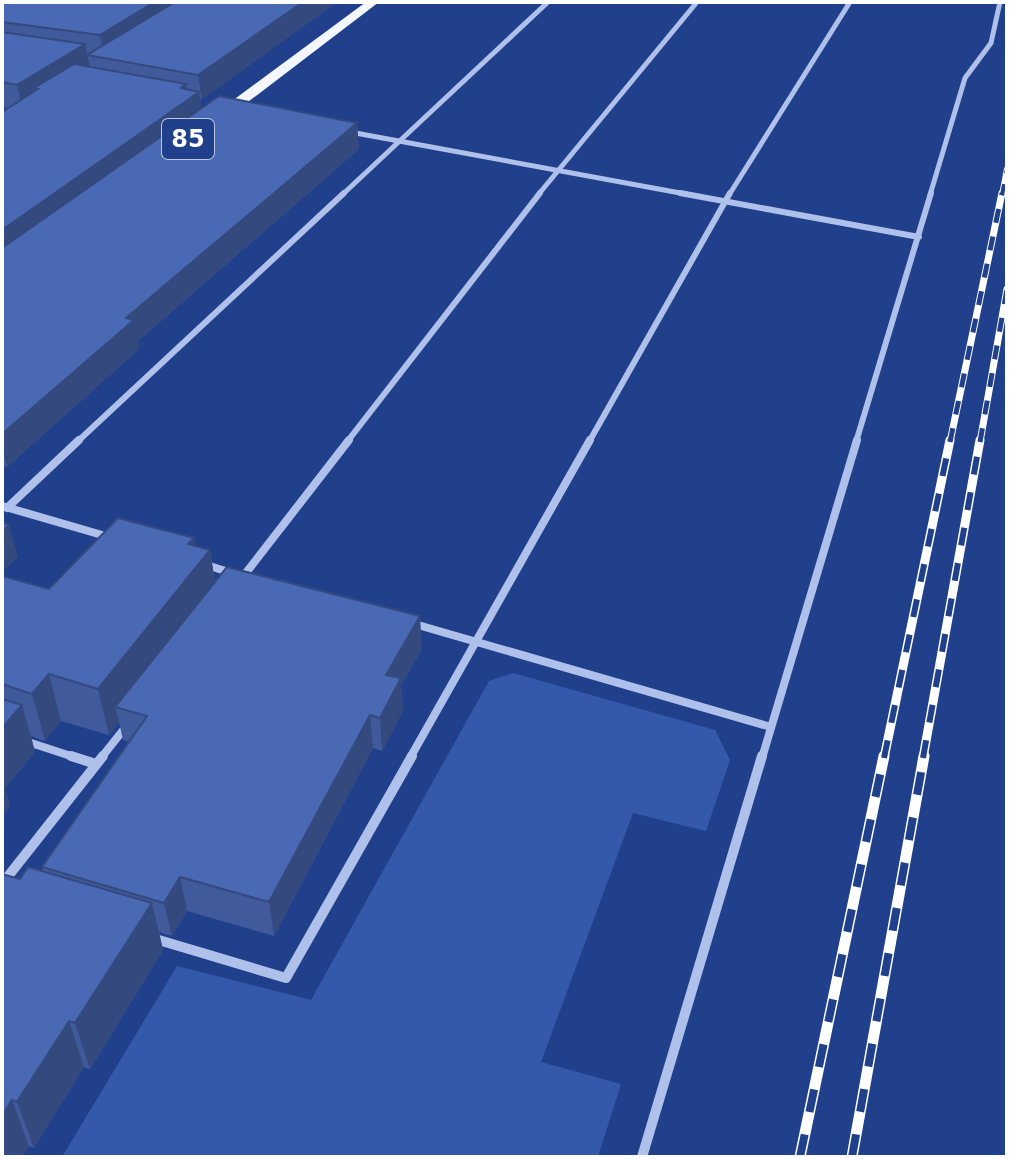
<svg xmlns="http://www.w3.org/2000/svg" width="1009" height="1159" viewBox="0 0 1009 1159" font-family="'DejaVu Sans',sans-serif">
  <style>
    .green { fill: #3559aa }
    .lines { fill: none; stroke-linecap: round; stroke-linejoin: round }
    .street-far3 { stroke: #afc1eb; stroke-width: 5 }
    .street-far2 { stroke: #afc1eb; stroke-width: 6 }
    .street-far1 { stroke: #afc1eb; stroke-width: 8 }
    .street { stroke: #afc1eb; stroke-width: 10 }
    .primary { fill: #f4f6fe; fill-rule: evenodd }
    .rail-far3-casing { stroke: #fff; stroke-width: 6 }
    .rail-far2-casing { stroke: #fff; stroke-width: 7 }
    .rail-far1-casing { stroke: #fff; stroke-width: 9 }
    .rail-casing { stroke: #fff; stroke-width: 11 }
    .rail-far3 { stroke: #21408c; stroke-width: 4; stroke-dasharray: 11; stroke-linecap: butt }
    .rail-far2 { stroke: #21408c; stroke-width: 5; stroke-dasharray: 14; stroke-linecap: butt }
    .rail-far1 { stroke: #21408c; stroke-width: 6; stroke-dasharray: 18; stroke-linecap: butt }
    .rail { stroke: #21408c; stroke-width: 8; stroke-dasharray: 23; stroke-linecap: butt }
    .wall { fill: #405a9b }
    .shaded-wall { fill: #344a7e }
    .building { fill: #4a69b4; stroke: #344a7e; stroke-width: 2 }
    .labels { text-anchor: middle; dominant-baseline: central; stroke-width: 6; stroke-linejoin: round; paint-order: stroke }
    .shield { fill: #21408c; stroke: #bcc6dc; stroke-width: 2 }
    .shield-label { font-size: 24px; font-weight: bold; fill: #fff }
  </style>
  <rect width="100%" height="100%" fill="#21408c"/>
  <!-- green -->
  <path class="green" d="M513 673 715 730 730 760 706 831 633 813 541 1062 621 1084 598 1157H62L177 966 311 1000 489 681Z"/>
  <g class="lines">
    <!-- street-far3 -->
    <path class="street-far3" d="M350 132 691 195
      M342 195 548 2
      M538 195 697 2
      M729 195 850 2
      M930 195 965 78 991 43 1000 2"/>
    <!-- street-far2 -->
    <path class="street-far2" d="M680 193 919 237
      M77 442 344 193
      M347 442 540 193
      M589 442 730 193
      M856 442 931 193"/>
    <!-- street-far1 -->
    <path class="street-far1" d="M2 506 109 537
      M7 508 79 440
      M203 564 232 573
      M242 578 349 440
      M411 623 771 727
      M25 741 77 758
      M101 758 128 724
      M410 758 590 440
      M762 758 857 440"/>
    <!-- street -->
    <path class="street" d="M71 756 96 764
      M2 884 103 756
      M152 938 286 978 412 756
      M642 1157 762 756"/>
    <!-- primary -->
    <path class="primary" d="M366 2H379L227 118H217V112Z"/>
    <defs>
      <path id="rail-far3" d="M1002 195 1007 169"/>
      <path id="rail-far2" d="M950 442 1002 193
        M980 442 1007 289"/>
      <path id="rail-far1" d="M884 758 950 440
        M923 758 980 440"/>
      <path id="rail" d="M800 1157 884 756
        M852 1157 924 756"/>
    </defs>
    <!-- rail-far3 casing -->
    <use href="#rail-far3" class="rail-far3-casing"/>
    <!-- rail-far2 casing -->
    <use href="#rail-far2" class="rail-far2-casing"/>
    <!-- rail-far1 casing -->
    <use href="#rail-far1" class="rail-far1-casing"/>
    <!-- rail casing -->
    <use href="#rail" class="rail-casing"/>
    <!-- rail-far3 -->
    <use href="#rail-far3" class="rail-far3"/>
    <!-- rail-far2 -->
    <use href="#rail-far2" class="rail-far2"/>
    <!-- rail-far1 -->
    <use href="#rail-far1" class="rail-far1"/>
    <!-- rail -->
    <use href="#rail" class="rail"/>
  </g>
  <!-- wall -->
  <path class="wall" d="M2 2H336L315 18 200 100 201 108 357 123 359 149 138 341 139 349 7 467 2 466V112L8 108 2 107Z
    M194 538 195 546 210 550 215 582 422 649 401 685 403 711 382 751 373 748 274 936 187 911 172 936 159 932 163 950 90 1069 84 1067 34 1148 29 1146 2 1157 20 879 43 872 42 867 129 742 123 740 119 722 109 735 61 721 45 741 31 736 35 752 5 788 10 806 2 816V576L49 589Z"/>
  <!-- shaded-wall -->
  <path class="shaded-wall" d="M154 2H175L177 14 104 59 100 35Z
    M303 2H336L315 18 202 100 198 75Z
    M85 44 90 68 38 89 34 88 37 102 23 111 17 85Z
    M186 84 188 99 199 92 203 117 2 262V230Z
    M357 123 359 149 138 341 139 349 7 467 2 448V434L126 318Z
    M9 525 18 557 2 572V532Z
    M194 538 198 565 210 550 217 595 115 707 119 722 109 735 98 689 188 544Z
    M420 616 422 649 401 685 403 711 382 751 380 718 386 675Z
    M49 674 61 721 45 741 32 694Z
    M22 705 35 752 5 788 10 806 2 816V720Z
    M370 715 373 748 274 936 269 902Z
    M180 877 187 911 172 936 164 903Z
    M152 903 163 950 90 1069 75 1023Z
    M69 1021 84 1067 34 1148 17 1102Z
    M12 1100 29 1146 22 1157H2V1115Z"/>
  <!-- building -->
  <path class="building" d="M2 2H154L100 35 2 22Z
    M175 2H303L198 75 87 55Z
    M2 32 85 44 17 85 2 82Z
    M74 64 186 84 181 88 199 92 2 230V112L38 89 34 88Z
    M219 96 357 123 126 318 134 320 2 434V248Z
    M118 518 194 538 188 544 210 550 98 689 49 674 32 694 2 684V576L49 589Z
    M2 522 9 525 2 532Z
    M227 567 420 616 386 675 401 678 380 718 370 715 269 902 180 877 164 903 42 867 147 716 115 707Z
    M2 699 22 705 2 728Z
    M28 867 152 903 75 1023 69 1021 17 1102 12 1100 2 1115V874L20 879Z"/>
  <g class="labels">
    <!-- shield labels -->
    <rect class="shield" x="162" y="119" width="52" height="40" rx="6"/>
    <g class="shield-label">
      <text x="188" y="139">85</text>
    </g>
  </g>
  <!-- border -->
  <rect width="1009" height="1159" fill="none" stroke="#ffffff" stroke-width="8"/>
</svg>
